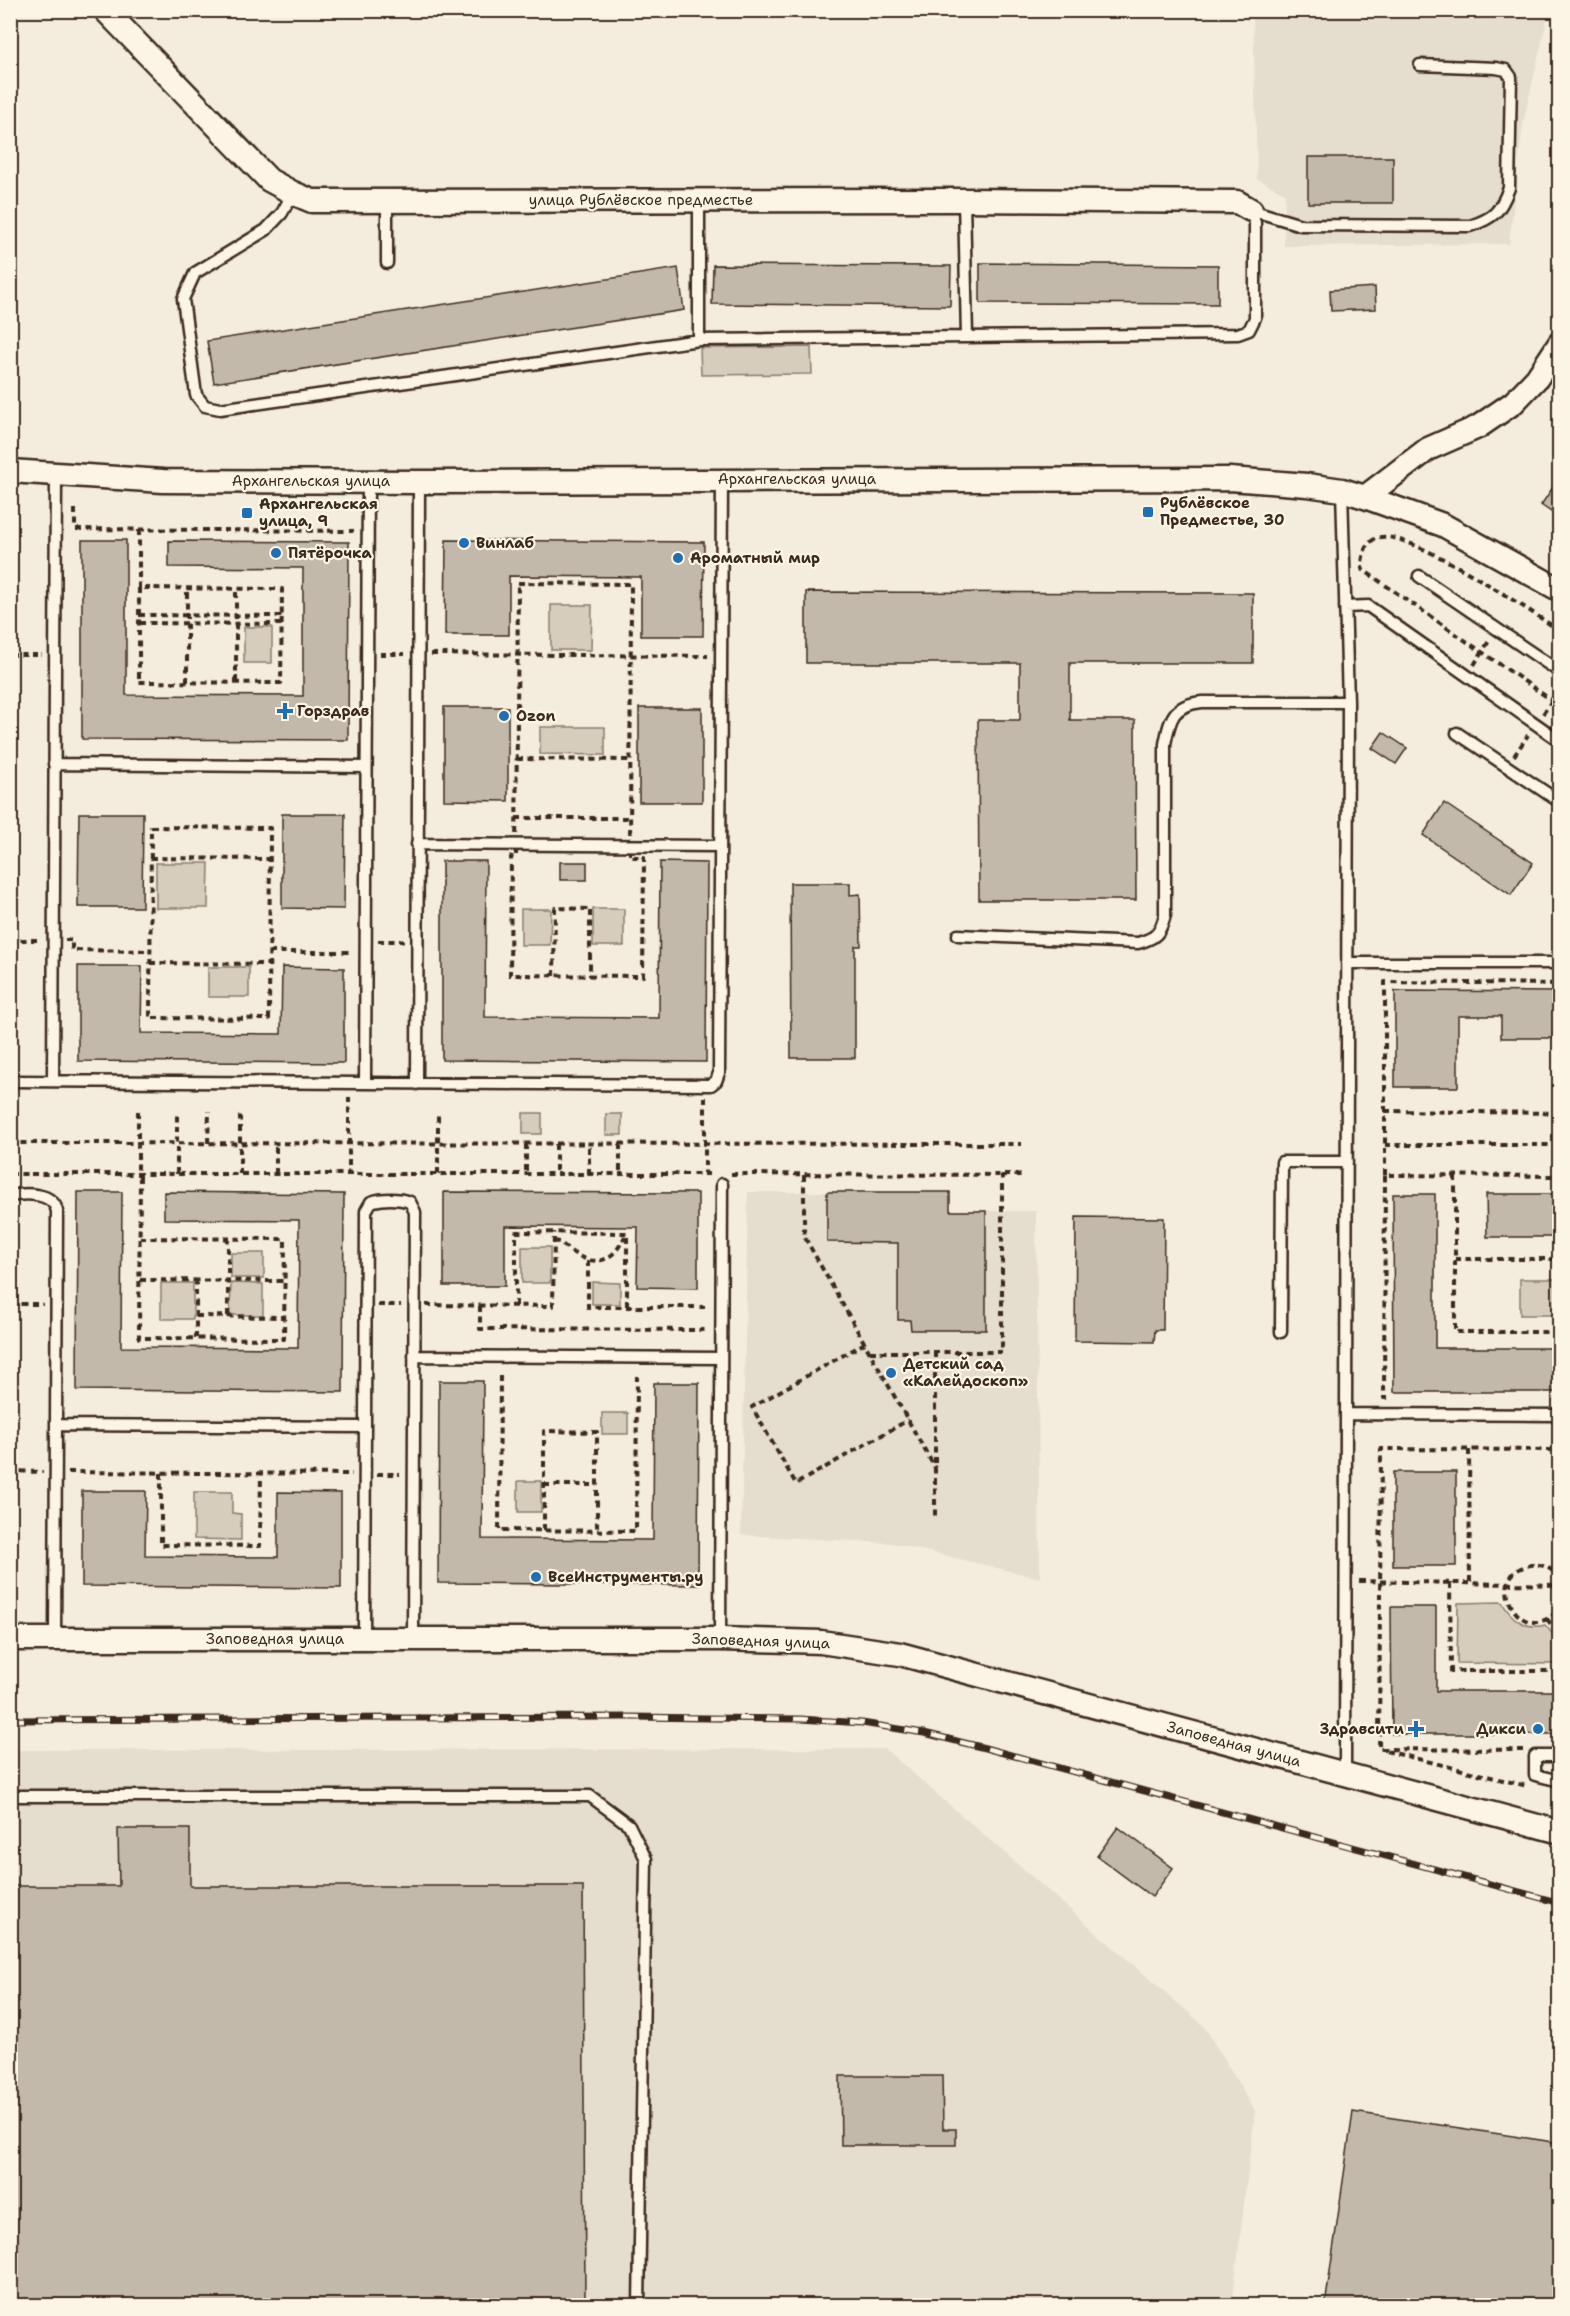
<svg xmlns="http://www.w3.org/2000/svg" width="1570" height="2316" viewBox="0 0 1570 2316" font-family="'Shantell Sans',sans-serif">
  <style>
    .built { fill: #e5ddce }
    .green { fill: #d6cdbd; stroke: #887c6e; stroke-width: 1.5 }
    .building { fill: #c3b9aa; stroke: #3b2a1e; stroke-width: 1.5 }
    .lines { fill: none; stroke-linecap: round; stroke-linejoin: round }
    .service-casing { stroke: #3b2a1e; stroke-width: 15 }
    .minor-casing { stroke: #3b2a1e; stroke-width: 27 }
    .path { stroke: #3b2a1e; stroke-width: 4; stroke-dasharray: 6 4.5; stroke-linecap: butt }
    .service { stroke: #fcf5e5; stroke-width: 10 }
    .minor { stroke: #fcf5e5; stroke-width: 22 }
    .rail-casing { stroke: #3b2a1e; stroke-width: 7 }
    .rail { stroke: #fcf5e5; stroke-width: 4.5; stroke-dasharray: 14; stroke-linecap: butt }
    .poi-dot { fill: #1f6fb2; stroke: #fcf5e5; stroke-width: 2 }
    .labels { text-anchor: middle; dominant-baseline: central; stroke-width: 4.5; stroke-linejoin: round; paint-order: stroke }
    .street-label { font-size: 15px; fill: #3b2a1e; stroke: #fcf5e5 }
    .poi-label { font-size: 15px; font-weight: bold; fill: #3b2a1e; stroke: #fcf5e5; text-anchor: start }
  </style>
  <rect width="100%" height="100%" fill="#f4eddd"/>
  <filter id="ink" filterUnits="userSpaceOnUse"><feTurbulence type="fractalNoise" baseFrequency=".0167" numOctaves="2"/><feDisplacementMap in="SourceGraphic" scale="12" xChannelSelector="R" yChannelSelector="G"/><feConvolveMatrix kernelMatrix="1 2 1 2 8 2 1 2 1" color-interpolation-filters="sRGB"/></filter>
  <g filter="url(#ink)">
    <!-- built -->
    <path class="built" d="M1253 11H1549L1523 123 1509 244 1284 246 1285 193 1257 179Z
      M748 1192H950V1211H1036L1040 1578 891 1543 741 1535Z
      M885 1749 1204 2026 1255 2111 1232 2305H11L10 1750Z"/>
    <!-- green -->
    <path class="green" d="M811 347 812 374 701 375 700 348Z
      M551 605H592L591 650H551Z
      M244 627H272V663H244Z
      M540 727H605V755L540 754Z
      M156 863H209L208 908H156Z
      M521 909H551L550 945H521Z
      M593 909H624V946H593Z
      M208 967H249V997H208Z
      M523 1113H542V1134H523Z
      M606 1114H622V1135H606Z
      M522 1247H550V1283H522Z
      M231 1253H264V1278H231Z
      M1520 1279H1557V1315H1520Z
      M592 1282 620 1283V1304H592Z
      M161 1283H193V1319H161Z
      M231 1283 263 1284V1315H230Z
      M602 1413H628V1434H602Z
      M518 1481H541V1512H518Z
      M194 1492H232V1513L241 1514V1540L194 1539Z
      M1502 1602C1511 1619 1526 1630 1545 1625L1559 1641V1664L1457 1663 1458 1603Z"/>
    <!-- building -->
    <path class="building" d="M1308 157H1393V203H1308Z
      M980 263 1218 265V304L980 303Z
      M713 265 951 266 950 306 712 304Z
      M678 268 684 310 214 383 207 341Z
      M1375 287 1376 309 1331 311 1330 290Z
      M1560 477V518L1541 505Z
      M82 540H126V695L303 696V568L169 567V541L349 542 348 740 82 739Z
      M446 540 704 542 703 636H641V577L509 576V635H445Z
      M806 592 1253 593V663H1070V720H1135L1136 900H979L978 720H1020V663H806Z
      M444 707H508V801L444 800Z
      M639 708H702V802H639Z
      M1383 732 1407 748 1396 764 1372 748Z
      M1444 803 1533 863 1511 895 1423 835Z
      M79 813H143L142 907H78Z
      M282 814H345L344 909 282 908Z
      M442 861H486L485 1017 659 1018 660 862 707 863 706 1062 442 1060Z
      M560 862H587V880H560Z
      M790 883H850V895L860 894 861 946H855V1058H791Z
      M78 966H142L141 1033 281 1034 282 967 344 968V1063L78 1061Z
      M1395 991 1560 992V1038H1501V1016H1458V1087H1395Z
      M78 1192H122L121 1347 298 1348 299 1220 164 1219V1192L344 1194 343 1392 77 1390Z
      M444 1192 698 1193V1288L637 1287 638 1227 505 1226V1286H444Z
      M827 1192H950V1211H986V1330H911L910 1320H898V1243L827 1242Z
      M1393 1194H1435V1348H1560V1392H1394Z
      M1486 1194H1560V1237H1487Z
      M1076 1217 1164 1218 1163 1330H1155L1154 1342 1075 1341Z
      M439 1381H483L482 1539 653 1540 654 1383H699L698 1585 438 1583Z
      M1393 1472H1456V1566H1393Z
      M82 1491H146L145 1556 278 1557V1492L341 1493V1588L82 1586Z
      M1391 1607H1436V1691H1560V1734H1392Z
      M1118 1827 1173 1868 1152 1897 1097 1856Z
      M118 1829H190V1886H583L585 2306H10V1886H119Z
      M840 2076H942L943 2129H956V2145H841Z
      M1353 2112 1560 2143V2306H1325Z"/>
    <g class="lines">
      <defs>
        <path id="service" d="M293 193 282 213 266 230 195 273 183 299 196 395 205 406 220 409 699 340V200
          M387 201V263
          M1251 210 1301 225 1470 226C1494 218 1500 212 1509 188L1511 77 1506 70 1496 68 1420 65
          M967 337 1238 334 1249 330 1255 318V223L1251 210
          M699 340 967 337 964 200
          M1342 490 1348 702 1345 1773
          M1419 576 1560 672
          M1345 607 1368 606 1560 741
          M1457 733 1560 802
          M54 764 366 767
          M417 844 720 846
          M958 935 1138 943C1156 938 1160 934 1165 915V744C1170 718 1173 705 1202 702H1348
          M1347 963H1560
          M10 1081 711 1085 716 1081 719 1073 722 479
          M53 1081 56 475
          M365 1083 368 481
          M417 1084 419 482
          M10 1196C26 1193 53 1192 57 1211L55 1639
          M1281 1332 1282 1162H1347
          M414 1356 721 1358
          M1346 1414 1560 1415
          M56 1425 365 1427
          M364 1639 366 1211 371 1202C382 1198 399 1198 410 1202L415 1212 413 1639
          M720 1639 722 1184
          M1560 1756H1535V1775L1560 1781
          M10 1796H590L629 1825 646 1859 639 2306"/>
        <path id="minor" d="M105 10 269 180 293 193 312 201 964 200 1237 202 1251 210
          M10 471 163 481 419 482 1230 479 1307 485 1342 490 1365 497 1443 525 1560 590
          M1365 497 1428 449 1478 427 1513 403 1537 378 1560 343
          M10 1639H720L821 1642 900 1654 1560 1832"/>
      </defs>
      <!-- service casing -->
      <use href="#service" class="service-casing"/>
      <!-- minor casing -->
      <use href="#minor" class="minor-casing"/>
      <!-- path -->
      <path class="path" d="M75 509V529L352 531V529
        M518 583 631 584 630 857H644L643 976 510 975 511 857H516Z
        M139 588V682L281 683 282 589 139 588V530
        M139 615 282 616
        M139 623 282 624
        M1560 631C1532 612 1405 526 1377 538 1364 543 1362 557 1362 569L1560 706
        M380 654H405
        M431 654 708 656
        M10 655H42
        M1474 665 1489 641
        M187 682V588
        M236 682V589
        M1543 714 1560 688
        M1514 756 1528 735
        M517 759 630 760
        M516 818H630
        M151 827 270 828 269 1019 150 1018Z
        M150 858 270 859
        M10 940H40
        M65 940H72V950L150 951
        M378 941H404
        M269 952H353
        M150 963 269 964
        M554 976 555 908 590 909V976
        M349 1097V1174
        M705 1097V1174
        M138 1111V1174
        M1385 1111 1560 1113
        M10 1143 1022 1144
        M208 1143 209 1111
        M526 1144V1174
        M556 1144V1174
        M620 1144V1174
        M1385 1145H1560
        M10 1174H712
        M177 1174V1111
        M240 1174V1111
        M276 1174V1143
        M438 1174V1111
        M589 1174V1144
        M731 1174 1022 1175
        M804 1175V1236L935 1468
        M1385 1175V982L1560 984
        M1455 1176V1332H1560
        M140 1238 285 1239 284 1339 139 1338 140 1174
        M553 1241 560 1242C584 1265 609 1271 625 1236
        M1455 1259H1560
        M588 1261V1307H705
        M140 1280 284 1281
        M10 1304H43
        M378 1305H401
        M426 1305 553 1306 554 1232
        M480 1306V1329L705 1330
        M516 1306V1232L627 1233V1307
        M196 1316 284 1317
        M228 1316V1238
        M196 1338V1280
        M865 1343 752 1407 796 1484 908 1420
        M870 1352H1002V1175
        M935 1352V1516
        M500 1376 499 1530 636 1531 637 1376
        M1388 1398H1384L1385 1175 1560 1176
        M1469 1450 1470 1584
        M10 1471 43 1472
        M68 1472 352 1474
        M161 1473V1545L260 1546 261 1473
        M377 1474H400
        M544 1485H597
        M544 1530V1431L597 1432V1531
        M1552 1570 1560 1562
        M1560 1579C1553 1569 1543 1563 1531 1565 1480 1573 1521 1654 1560 1608
        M1359 1581 1560 1585
        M1450 1583 1451 1671H1560
        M1547 1619 1560 1636
        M1523 1750 1379 1749 1381 1449 1560 1450
        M1386 1751 1527 1786"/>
      <!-- service -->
      <use href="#service" class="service"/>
      <!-- minor -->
      <use href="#minor" class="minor"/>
      <defs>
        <path id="rail" d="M10 1720 629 1717 800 1719 862 1723 924 1733 985 1748 1560 1903"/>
      </defs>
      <!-- rail casing -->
      <use href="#rail" class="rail-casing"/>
      <!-- rail -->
      <use href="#rail" class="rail"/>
    </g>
  </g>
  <!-- markers -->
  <g class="poi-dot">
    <rect x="1142" y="506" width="12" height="12" rx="3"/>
    <rect x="241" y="507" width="12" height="12" rx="3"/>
    <circle cx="464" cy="543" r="6"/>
    <circle cx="276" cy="553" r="6"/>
    <circle cx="678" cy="558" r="6"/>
    <path d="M282 702h6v6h6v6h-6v6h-6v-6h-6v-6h6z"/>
    <circle cx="504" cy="716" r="6"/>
    <circle cx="891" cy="1373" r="6"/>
    <circle cx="536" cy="1577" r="6"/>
    <path d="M1413 1720h6v6h6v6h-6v6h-6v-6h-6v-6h6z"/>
    <circle cx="1538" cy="1729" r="6"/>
  </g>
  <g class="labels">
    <!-- street labels -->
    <g class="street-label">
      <text x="641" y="200">улица Рублёвское предместье</text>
      <text x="797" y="479">Архангельская улица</text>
      <text x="311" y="481">Архангельская улица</text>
      <text x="275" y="1639">Заповедная улица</text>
      <text transform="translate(761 1641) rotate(2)">Заповедная улица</text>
      <text transform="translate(1234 1744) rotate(15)">Заповедная улица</text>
    </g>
    <!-- poi labels -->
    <g class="poi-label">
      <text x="1160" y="503">Рублёвское<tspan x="1160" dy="17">Предместье, 30</tspan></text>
      <text x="259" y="504">Архангельская<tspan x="259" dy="17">улица, 9</tspan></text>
      <text x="476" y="543">Винлаб</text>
      <text x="288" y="553">Пятёрочка</text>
      <text x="690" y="558">Ароматный мир</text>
      <text x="297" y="711">Горздрав</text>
      <text x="516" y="716">Ozon</text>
      <text x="903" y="1364">Детский сад<tspan x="903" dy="17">«Калейдоскоп»</tspan></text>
      <text x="548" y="1577">ВсеИнструменты.ру</text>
      <text x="1404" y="1729" text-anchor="end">Здравсити</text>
      <text x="1526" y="1729" text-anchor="end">Дикси</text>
    </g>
  </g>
  <!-- margin -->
  <rect width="1570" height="2316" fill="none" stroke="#fcf5e5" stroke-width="36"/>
  <rect x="18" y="18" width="1534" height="2280" fill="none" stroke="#3b2a1e" stroke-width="2" filter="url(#ink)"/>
</svg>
